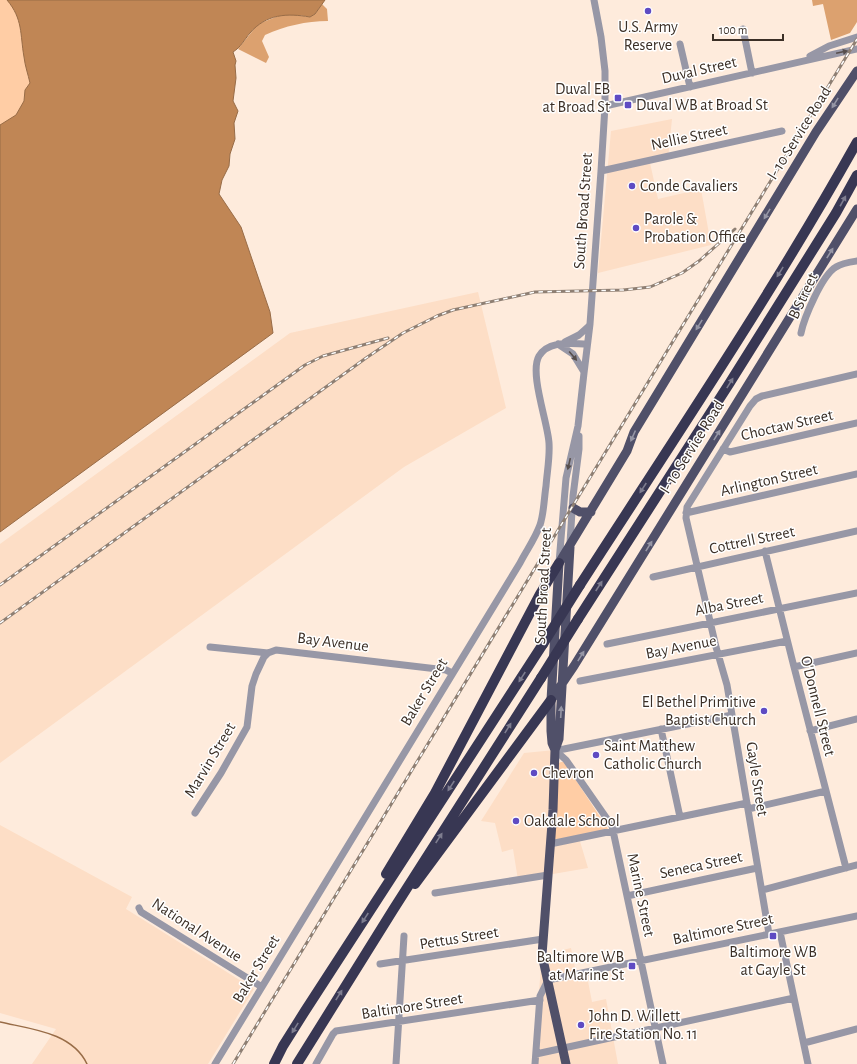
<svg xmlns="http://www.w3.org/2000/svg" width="857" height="1064" viewBox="0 0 857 1064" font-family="'Alegreya Sans',sans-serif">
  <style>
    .built { fill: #fddec6 }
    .green { fill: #ffcda5 }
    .forest { fill: #dca16f }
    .water { fill: #c08655; stroke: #986c47 }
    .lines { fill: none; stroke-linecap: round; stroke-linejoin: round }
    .stream { stroke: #986c47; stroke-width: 1.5 }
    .minor { stroke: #9797a6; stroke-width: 7 }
    .major { stroke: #505069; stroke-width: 9 }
    .highway { stroke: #383753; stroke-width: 10 }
    .rail-casing { stroke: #8e7f73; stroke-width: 3 }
    .rail { stroke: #fff; stroke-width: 1.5; stroke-dasharray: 4.5; stroke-linecap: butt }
    .highway-bridge { stroke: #383753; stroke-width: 10 }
    .oneway { fill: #574e4c }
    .oneway2 { fill: #9696a5 }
    .oneway3 { fill: #7e7d8f }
    .poi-dot { fill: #5e4bc3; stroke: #fff; stroke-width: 1.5 }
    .labels { text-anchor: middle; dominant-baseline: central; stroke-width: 3; stroke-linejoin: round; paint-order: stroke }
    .poi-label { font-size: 16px; fill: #3b2f26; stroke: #fff; text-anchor: start }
    .street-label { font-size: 16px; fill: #3b2f26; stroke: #fff }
  </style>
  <rect width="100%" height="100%" fill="#feebdc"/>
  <!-- built -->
  <path class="built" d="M672 119 668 159 650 163 658 199 701 189 711 245 598 273 611 131Z
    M478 292 506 408 404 467 0 763V544L290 333Z
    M555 750 550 844 579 838 588 868 518 880 513 849 502 852 495 823 481 821 524 753Z
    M0 825 132 897 126 909 254 989 208 1064H32L56 1029 0 1013Z
    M571 948 577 978 587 976 592 1002 606 999 618 1064H533L542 955Z"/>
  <!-- green -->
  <path class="green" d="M0 0H113L0 172Z
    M561 762H564L608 829 554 840 559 763Z"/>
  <!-- forest -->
  <path class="forest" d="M812 0H857V22L850 33 831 40 823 4 813 6Z
    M322 4 327 9 328 21C306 21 285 26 265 35L262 41 269 57 266 63 238 49 258 24 281 15H297L310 17 315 14Z"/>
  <!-- water -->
  <path class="water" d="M7 0H325L315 14 310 17C287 13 266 14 250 33 244 40 241 47 233 52L236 61 235 65 236 78 233 101 238 111 234 123 235 139 230 154 229 166 222 180 219 194 241 227 270 312 273 333 0 532V125L16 115 24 101 25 90 30 83C28 74 25 66 24 57 20 34 23 19 7 0Z"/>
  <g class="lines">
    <!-- stream -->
    <path class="stream" d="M0 1022C30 1029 72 1032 87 1064"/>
    <!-- minor -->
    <path class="minor" d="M743 29 752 73
      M680 44 690 87
      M810 56 829 46 857 37
      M605 106 857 49
      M601 171 782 131
      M801 333C804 318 822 275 836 267 842 263 850 262 857 261
      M565 342 579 335 589 326
      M558 344 573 354 584 372
      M723 449 730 452 821 431 857 423
      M686 513 857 474
      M570 543 573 496 579 449V436
      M765 551 794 667 846 868
      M559 563 566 478 578 426 584 373 590 324 601 171 605 106V71L601 37 594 0
      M653 577 857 531
      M607 644 857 593
      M210 647 268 653 276 650 446 670 452 673
      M794 667 857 653
      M580 681 787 641
      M661 729 680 817
      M810 731 857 719
      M555 750 566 760 612 826 663 1064
      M555 750 564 749 732 715
      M748 809 826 791
      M195 813 221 773 247 727 252 686 256 674 264 657 268 653
      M550 844 747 803
      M762 890 857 865
      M435 893 548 875
      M627 896 757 868
      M139 908 141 912 262 987
      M780 932 808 1064
      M769 934 727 685 716 647 686 518 687 507 750 406 756 399 762 396 857 374
      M380 964 543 939
      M804 1043 857 1029
      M536 1054 794 998
      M215 1064 520 563C526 551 535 539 540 525 544 513 544 499 546 486 547 472 550 457 549 443 548 423 529 373 539 356 549 340 571 344 587 344
      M316 1064 333 1034 336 1031 540 1000
      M396 1064 404 936
      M535 1064 540 996 548 980 857 916"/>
    <!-- major -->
    <path class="major" d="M573 508 580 512H591
      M551 700 574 666 857 209
      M555 750 559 739 570 547
      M566 1064 542 955 553 810 555 750 552 743 551 731V700L559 563 627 451 634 432 662 386 816 132 857 71"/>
    <!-- highway -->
    <path class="highway" d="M580 585C674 439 772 294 857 142
      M578 619 729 384 836 213 857 175
      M386 874 435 793 540 594 559 563
      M415 884 551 700
      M274 1064 283 1046 305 1011 543 644
      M297 1064 393 910 541 678"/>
    <defs>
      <path id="rail" d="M0 585 305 365 323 356 388 338
        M0 623 366 358 403 333 437 316 453 310 535 292 623 290 650 287 682 273 699 261 735 229
        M233 1064 857 39"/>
    </defs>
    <!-- rail casing -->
    <use href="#rail" class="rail-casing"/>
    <!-- rail -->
    <use href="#rail" class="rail"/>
    <!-- highway-bridge -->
    <path class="highway-bridge" d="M543 644 580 585
      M541 678 578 619"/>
  </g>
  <!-- one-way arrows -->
  <defs><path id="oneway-solid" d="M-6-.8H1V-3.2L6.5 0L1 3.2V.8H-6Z"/></defs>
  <g class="oneway">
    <use href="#oneway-solid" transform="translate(842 52) rotate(-12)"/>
    <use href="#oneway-solid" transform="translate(573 356) rotate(50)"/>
    <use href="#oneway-solid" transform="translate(569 464) rotate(103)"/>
  </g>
  <g class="oneway2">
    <use href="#oneway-solid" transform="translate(835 103) rotate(122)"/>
    <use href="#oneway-solid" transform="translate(767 214) rotate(121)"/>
    <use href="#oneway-solid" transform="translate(830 253) rotate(-58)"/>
    <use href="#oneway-solid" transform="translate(699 325) rotate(122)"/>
    <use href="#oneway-solid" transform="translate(717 435) rotate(-58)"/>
    <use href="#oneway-solid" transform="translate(633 436) rotate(114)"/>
    <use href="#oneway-solid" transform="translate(649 546) rotate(-58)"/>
    <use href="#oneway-solid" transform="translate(581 656) rotate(-58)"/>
    <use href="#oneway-solid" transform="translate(561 712) rotate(-87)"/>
  </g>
  <g class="oneway3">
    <use href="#oneway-solid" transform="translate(843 201) rotate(-61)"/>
    <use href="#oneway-solid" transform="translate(780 272) rotate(122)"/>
    <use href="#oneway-solid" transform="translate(730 383) rotate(-58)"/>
    <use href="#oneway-solid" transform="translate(643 488) rotate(123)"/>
    <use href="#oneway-solid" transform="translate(599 586) rotate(-57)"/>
    <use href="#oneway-solid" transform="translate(522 677) rotate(123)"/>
    <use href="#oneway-solid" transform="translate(508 728) rotate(-58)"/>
    <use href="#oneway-solid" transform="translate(451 786) rotate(123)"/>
    <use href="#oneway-solid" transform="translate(439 838) rotate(-57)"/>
    <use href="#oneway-solid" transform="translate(365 918) rotate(123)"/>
    <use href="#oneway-solid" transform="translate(339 995) rotate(-58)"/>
    <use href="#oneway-solid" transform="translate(295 1028) rotate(122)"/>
  </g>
  <!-- markers -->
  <g class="poi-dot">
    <circle cx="648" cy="11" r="4"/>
    <rect x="614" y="94" width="8" height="8" rx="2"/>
    <rect x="624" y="101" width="8" height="8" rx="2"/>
    <circle cx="632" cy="186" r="4"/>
    <circle cx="636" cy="228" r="4"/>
    <circle cx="764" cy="711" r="4"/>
    <circle cx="596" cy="755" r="4"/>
    <circle cx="534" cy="773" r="4"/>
    <circle cx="516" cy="821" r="4"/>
    <rect x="769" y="932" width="8" height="8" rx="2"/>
    <rect x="628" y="962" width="8" height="8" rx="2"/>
    <circle cx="581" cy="1025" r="4"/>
  </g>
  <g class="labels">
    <!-- poi labels -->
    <g class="poi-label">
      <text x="648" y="27" text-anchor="middle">U.S. Army<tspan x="648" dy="18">Reserve</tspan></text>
      <text x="610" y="89" text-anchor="end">Duval EB<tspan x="610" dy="18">at Broad St</tspan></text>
      <text x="636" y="105">Duval WB at Broad St</text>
      <text x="640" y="186">Conde Cavaliers</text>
      <text x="644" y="219">Parole &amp;<tspan x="644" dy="18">Probation Office</tspan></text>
      <text x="756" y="702" text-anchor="end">El Bethel Primitive<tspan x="756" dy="18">Baptist Church</tspan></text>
      <text x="604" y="746">Saint Matthew<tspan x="604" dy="18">Catholic Church</tspan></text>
      <text x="542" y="773">Chevron</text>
      <text x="524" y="821">Oakdale School</text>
      <text x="773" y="952" text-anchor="middle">Baltimore WB<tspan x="773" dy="18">at Gayle St</tspan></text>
      <text x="624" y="957" text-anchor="end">Baltimore WB<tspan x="624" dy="18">at Marine St</tspan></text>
      <text x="589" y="1016">John D. Willett<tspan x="589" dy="18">Fire Station No. 11</tspan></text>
    </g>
    <!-- street labels -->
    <g class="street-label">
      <text transform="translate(699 70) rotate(-13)">Duval Street</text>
      <text transform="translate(799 133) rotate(-58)">I- 10 Service Road</text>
      <text transform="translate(689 137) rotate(-12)">Nellie Street</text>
      <text transform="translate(583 211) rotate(-86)">South Broad Street</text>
      <text transform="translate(803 296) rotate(-65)">B Street</text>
      <text transform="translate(787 425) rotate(-13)">Choctaw Street</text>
      <text transform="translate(692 447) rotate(-58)">I- 10 Service Road</text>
      <text transform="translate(769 480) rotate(-13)">Arlington Street</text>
      <text transform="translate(752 540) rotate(-12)">Cottrell Street</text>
      <text transform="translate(543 586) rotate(-87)">South Broad Street</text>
      <text transform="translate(729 604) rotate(-11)">Alba Street</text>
      <text transform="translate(333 642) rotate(7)">Bay Avenue</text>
      <text transform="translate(681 647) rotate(-11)">Bay Avenue</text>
      <text transform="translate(424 692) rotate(-59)">Baker Street</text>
      <text transform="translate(818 706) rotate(76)">O'Donnell Street</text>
      <text transform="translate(210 760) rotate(-59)">Marvin Street</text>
      <text transform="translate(757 779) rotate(81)">Gayle Street</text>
      <text transform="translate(701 865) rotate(-12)">Seneca Street</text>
      <text transform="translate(641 895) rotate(78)">Marine Street</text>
      <text transform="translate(723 929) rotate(-12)">Baltimore Street</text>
      <text transform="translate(197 930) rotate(33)">National Avenue</text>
      <text transform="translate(459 938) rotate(-9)">Pettus Street</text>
      <text transform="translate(256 969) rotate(-59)">Baker Street</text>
      <text transform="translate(412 1006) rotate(-9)">Baltimore Street</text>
    </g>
  </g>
  <!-- scale -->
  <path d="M713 34v6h70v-6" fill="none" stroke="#3b2f26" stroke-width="2"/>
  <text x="719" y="34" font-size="12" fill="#3b2f26" stroke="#ffffff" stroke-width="3" paint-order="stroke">100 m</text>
</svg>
